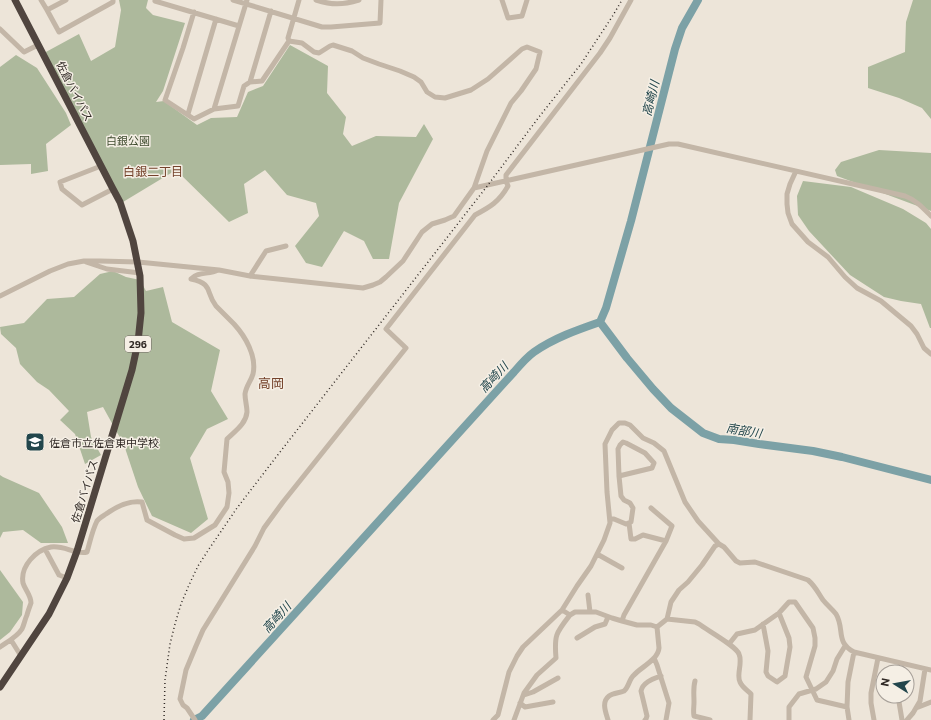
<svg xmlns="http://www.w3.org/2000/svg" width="931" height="720" viewBox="0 0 931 720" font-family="Commissioner,'Noto Sans JP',sans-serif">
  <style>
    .green { fill: #adb99c }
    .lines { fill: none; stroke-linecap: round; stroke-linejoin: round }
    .river { stroke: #7ca1a6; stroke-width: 8 }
    .minor { stroke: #c3b6a7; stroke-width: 5 }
    .highway { stroke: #50453f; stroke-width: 7 }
    .rail { stroke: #312a26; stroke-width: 1.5; stroke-dasharray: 1 3; stroke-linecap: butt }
    .labels { text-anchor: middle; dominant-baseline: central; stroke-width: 3; stroke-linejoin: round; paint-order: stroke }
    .shield { fill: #f5efe5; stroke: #6c655f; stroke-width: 1 }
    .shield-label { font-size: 10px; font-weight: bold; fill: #312a26 }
    .street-label { font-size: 11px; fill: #312a26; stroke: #f5efe5 }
    .park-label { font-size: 11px; fill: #3e4b2e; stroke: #f5efe5 }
    .poi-label { font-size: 11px; fill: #312a26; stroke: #f5efe5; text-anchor: start }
    .water-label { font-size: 12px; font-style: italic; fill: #22464c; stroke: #f5efe5 }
    .neighbourhood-label { font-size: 12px; fill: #74422b; stroke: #f5efe5 }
    .quarter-label { font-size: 13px; fill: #74422b; stroke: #f5efe5 }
  </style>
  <rect width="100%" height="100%" fill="#ede5d9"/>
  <!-- green -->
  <path class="green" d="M119 0H148L146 8 153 15 185 23 163 91 156 102 164 101 197 125 211 118 237 117 248 92 263 86 290 45 328 66 327 93 346 117 343 134 352 146 376 136 416 137 424 124 433 139 399 203 389 259H373L364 241 344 231 322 267 306 263 295 246 319 216 316 203 287 195 265 170 244 184 248 213 229 222 176 170 123 202 44 53 79 34 91 61 115 47 121 10Z
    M913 0H931V119L922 108 899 98 868 88V67L905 52 906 22Z
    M16 55 37 68 66 113 71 125 46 144 48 171 31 174V164L0 165V67Z
    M879 150 931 153V211L837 176 835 170 841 162Z
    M803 181 851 187 903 209 926 223 931 229V328H930L921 304 901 301 884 297 850 275 809 231 798 215 797 196Z
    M113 271 126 277 140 280 146 291 163 287 172 322 220 350 211 391 228 419 207 429 190 458 208 519 191 533 152 516 138 487 124 445 103 407 87 412 91 437 101 455 85 464 75 434 60 420 69 411 49 390 37 382 20 364 16 348 1 334 0 327 24 323 47 299 74 297 100 274Z
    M0 475 3 477 39 493 62 527 68 543H41L23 530 3 532 0 538Z
    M0 570 23 602 22 615 10 632 0 640Z"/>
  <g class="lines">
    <!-- river -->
    <path class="river" d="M600 322 627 358 653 389 671 408 703 433 719 439 734 440 759 444 813 451 842 457 931 480
      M194 720 202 716 514 372C520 365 527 357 534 352 554 338 577 330 600 322L606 308 631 221 675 49 682 28 698 0"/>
    <!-- minor -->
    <path class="minor" d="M41 0 47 10 66 0
      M156 0 155 1 239 26
      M233 0 322 27H331L380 23 381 0
      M299 0 288 38 289 41 302 43 314 52 319 53 330 46 333 45 352 51 363 58 379 64 400 71 414 77 421 82 427 92 435 97 445 98 471 90 488 79 522 49 527 47 540 52 536 69 521 91 511 103 487 151 474 188
      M316 0C332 5 342 5 359 0
      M502 0 508 18 522 16 527 0
      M47 10 59 32 113 2V0
      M194 12 183 48 165 100 194 119 214 109 238 106 244 86 250 82 262 81 289 41
      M0 29 24 52 38 45
      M250 82 271 11
      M214 109 247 0
      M188 114 216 19
      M101 166 60 182 62 189 82 205 113 189
      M796 171 790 184 787 194V204L788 213 792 224 808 242 828 257 845 277 857 288 881 301 911 326 917 334 924 348 931 354
      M86 262 107 269 140 273
      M250 276 266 251 286 246
      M0 296 50 271 68 264 84 261H100L138 262 219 270 250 276 363 288 373 285 380 282 386 277 403 261 422 232 432 224 445 220 454 216 474 188 669 144H678L905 196C916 200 923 208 931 216
      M651 508 672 526 666 541
      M610 519H614L626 524 631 522 633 508 630 503 624 500 621 496 619 476 618 449 620 445 623 442 626 443 645 453 654 463 652 468 619 476
      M45 549 59 575 67 578
      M597 554 622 568
      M588 595 590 612
      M562 610 570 615 575 612H596L612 618 622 621 637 625H651L657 627 667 619 695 622 699 624C707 630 736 646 739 654 743 663 736 675 740 682 742 687 748 691 751 694L750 720
      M667 619 671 602 679 590 688 582 702 565 715 546 719 544 724 547 736 561 740 563 755 562 808 580C816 587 818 593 823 600 827 605 832 609 836 614 845 629 835 642 854 652L931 670
      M622 621 624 615 666 541 643 535 635 539H631L629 523
      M763 624 768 651 766 672 768 676 777 682 785 676 790 647 789 638 779 613
      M577 638 595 627 605 624 608 617
      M11 640 21 656
      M729 644 737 634 755 630 779 613 789 602H795L813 628 815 638V646L806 677 817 700 847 707
      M0 647C7 642 17 637 22 629 24 625 25 619 27 615 28 611 30 606 31 603 31 595 25 590 23 583 20 566 36 550 51 547 64 545 76 555 87 552 90 542 92 531 97 521 99 518 103 516 106 514 117 506 129 500 142 502L147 520 175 535 184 539 194 538 215 525 227 507 229 493 228 482 224 472 227 439C235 431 246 424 247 412 247 406 245 400 245 394 246 386 251 381 253 374 257 356 245 336 234 324 228 318 222 312 216 306 205 292 214 284 191 279 198 271 209 275 218 270
      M654 658 657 665 669 703 666 720
      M901 672 902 664
      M695 681C693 688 694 694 694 702 694 707 693 711 694 716L710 720
      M524 695 533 692 558 678
      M898 696 902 720
      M520 703 525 707 553 702
      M916 708 931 702
      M195 720 187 708 183 705 180 699 186 670 196 646 203 630 255 546 264 528 283 502 406 348 386 329 475 215C490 207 499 202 508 186L506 181V175L600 53 610 38 631 0
      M493 720 498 715 509 672 517 656 523 647 562 610 577 586 591 566 604 540 610 523 607 492 605 444 612 430 619 423H625L630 425 643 438 654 443 664 451 685 502 698 521 719 544
      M514 720 524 693 537 675 556 658C554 635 556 633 570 615
      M608 720C606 713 601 702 609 696 613 693 619 693 624 691 629 687 629 679 634 675 641 667 658 660 659 648L657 627
      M645 720 646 719 647 716 641 691C643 682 653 679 661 676
      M789 720V707L799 694 816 689 826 682 833 671 837 659 845 646
      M849 720 847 707 848 682 854 652
      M874 720 871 703V693L878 658
      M907 720 913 713 920 701 925 669"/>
    <!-- highway -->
    <path class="highway" d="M0 687 49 614 67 578 77 551 132 370 138 342 141 313 140 276 133 241 120 202 113 189 15 0"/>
    <!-- rail -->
    <path class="rail" d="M164 720 165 680 170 644 175 624 181 604 189 585 198 566 209 549 237 508 280 452 488 185 539 117 581 64 612 17 622 0"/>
  </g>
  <!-- icons -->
  <defs>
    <symbol id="school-square" viewBox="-11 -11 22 22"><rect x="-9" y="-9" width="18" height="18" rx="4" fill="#22464c" stroke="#f5efe5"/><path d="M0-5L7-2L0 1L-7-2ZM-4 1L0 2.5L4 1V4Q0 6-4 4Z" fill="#fff"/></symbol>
  </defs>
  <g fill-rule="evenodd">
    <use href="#school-square" x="24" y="431" width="22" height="22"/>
  </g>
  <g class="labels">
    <!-- shield labels -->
    <rect class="shield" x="125" y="336" width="26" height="16" rx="3"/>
    <g class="shield-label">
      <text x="138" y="344">296</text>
    </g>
    <!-- street labels -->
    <g class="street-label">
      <text transform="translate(75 91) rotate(63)">佐倉バイパス</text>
      <text transform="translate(84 491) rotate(-73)">佐倉バイパス</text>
    </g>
    <!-- park labels -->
    <g class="park-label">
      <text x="128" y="140">白銀公園</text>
    </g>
    <!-- poi labels -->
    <g class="poi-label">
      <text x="49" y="442">佐倉市立佐倉東中学校</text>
    </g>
    <!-- water labels -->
    <g class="water-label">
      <text transform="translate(650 98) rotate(-76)">高崎川</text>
      <text transform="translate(493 377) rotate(-47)">高崎川</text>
      <text transform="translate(744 430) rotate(9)">南部川</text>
      <text transform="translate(276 617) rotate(-48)">高崎川</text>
    </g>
    <!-- neighbourhood labels -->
    <g class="neighbourhood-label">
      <text x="153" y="171">白銀二丁目</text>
    </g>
    <!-- quarter labels -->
    <g class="quarter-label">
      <text x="271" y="383">高岡</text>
    </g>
  </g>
  <!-- north arrow -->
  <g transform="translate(895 684) rotate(281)"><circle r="19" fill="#f5efe5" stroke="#a7a099"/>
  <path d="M0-3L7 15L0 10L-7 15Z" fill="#22464c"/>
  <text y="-6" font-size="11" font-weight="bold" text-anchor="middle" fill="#312a26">N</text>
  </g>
</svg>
